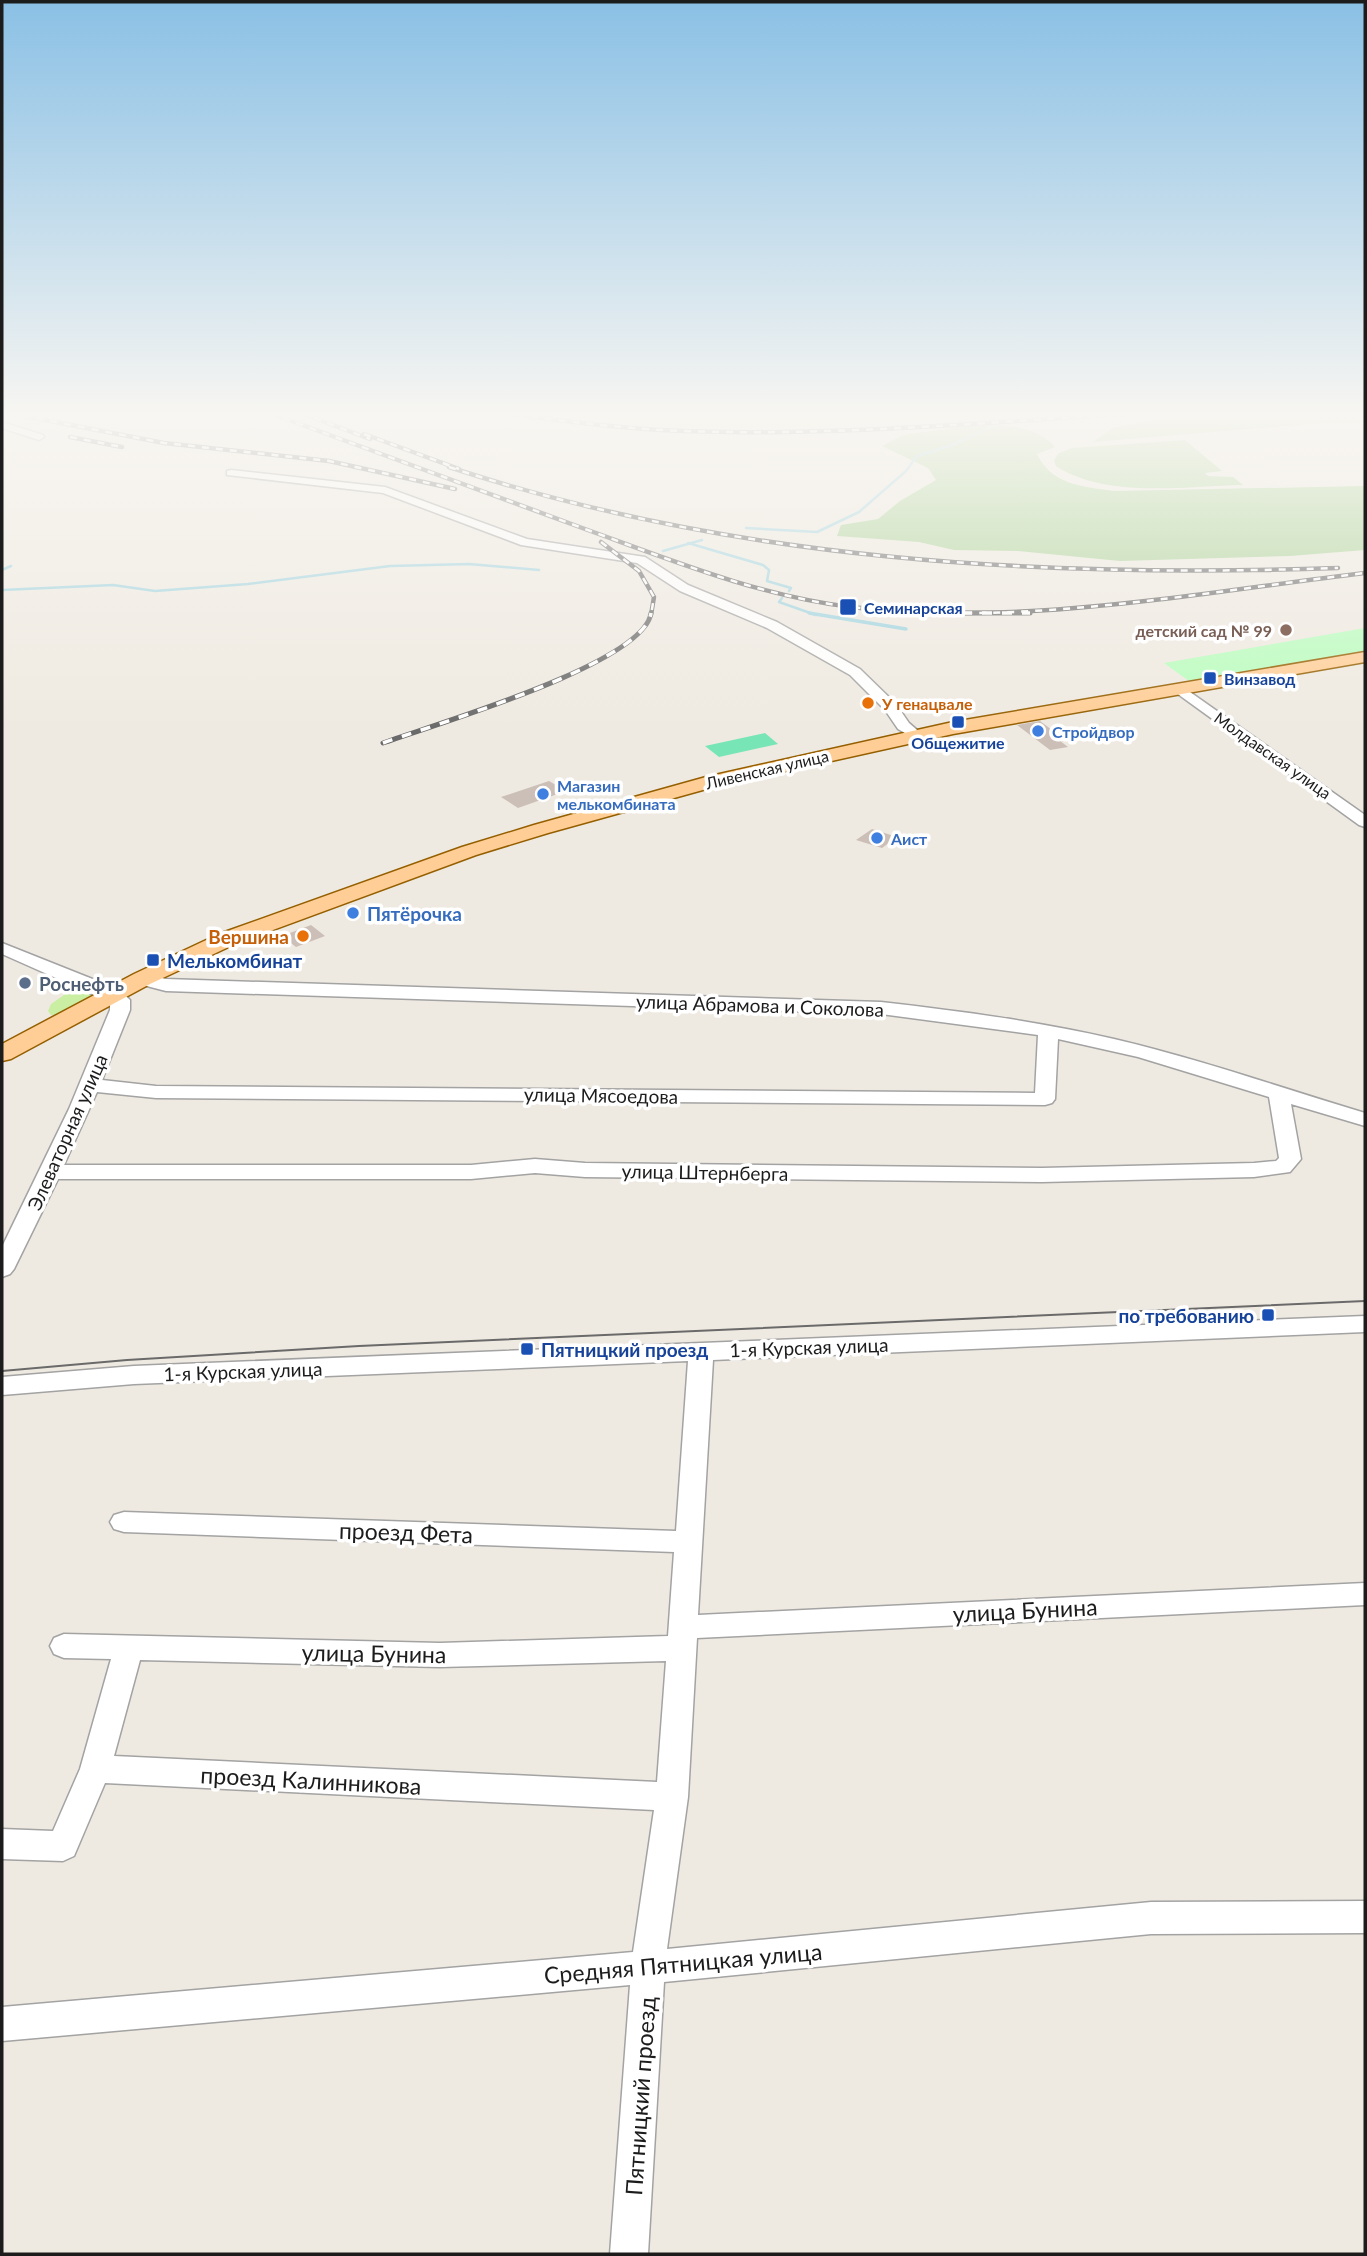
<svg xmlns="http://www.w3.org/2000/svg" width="1367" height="2256" viewBox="0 0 1367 2256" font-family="Lato,sans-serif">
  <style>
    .grass { fill: #caeea2 }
    .forest { fill: #a7d192 }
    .park { fill: #b9fdbd }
    .pitch { fill: #78e5b7 }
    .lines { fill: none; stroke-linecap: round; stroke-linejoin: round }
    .stream-far1 { stroke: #9ed3e0; stroke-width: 2.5 }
    .stream { stroke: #9ed3e0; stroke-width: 3.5 }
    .building { fill: #cbbfb7 }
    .minor-casing { stroke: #a3a3a3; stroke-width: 3 }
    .major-casing { stroke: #955f00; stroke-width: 3 }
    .minor { fill: #fff; fill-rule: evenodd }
    .major { fill: #ffce96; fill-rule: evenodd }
    .tram { stroke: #6a6a6a; stroke-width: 2 }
    .rail-far1-casing { stroke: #6a6a6a; stroke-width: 4.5 }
    .rail-casing { stroke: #6a6a6a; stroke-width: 5 }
    .rail-far1 { stroke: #fff; stroke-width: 2.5; stroke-dasharray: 7; stroke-linecap: butt }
    .rail { stroke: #fff; stroke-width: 3.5; stroke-dasharray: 10; stroke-linecap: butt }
    .transit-dot { fill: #1a4fb4; stroke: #fff; stroke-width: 2.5 }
    .education-dot { fill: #8d6e63; stroke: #fff; stroke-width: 2.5 }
    .food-dot { fill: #e8710a; stroke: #fff; stroke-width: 2.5 }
    .shop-dot { fill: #3f7fe0; stroke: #fff; stroke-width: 2.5 }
    .service-dot { fill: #5c6f8a; stroke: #fff; stroke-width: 2.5 }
    .labels { text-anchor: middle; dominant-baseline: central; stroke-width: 7; stroke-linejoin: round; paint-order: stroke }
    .far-transit-label { font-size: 16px; font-weight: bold; fill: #164399; stroke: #fff; text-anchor: start }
    .far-education-label { font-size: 16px; font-weight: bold; fill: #785e54; stroke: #fff; text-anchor: end }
    .far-food-label { font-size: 16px; font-weight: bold; fill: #c56008; stroke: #fff; text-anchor: start }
    .far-shop-label { font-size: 16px; font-weight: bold; fill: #366cbe; stroke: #fff; text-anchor: start }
    .far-street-label { font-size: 16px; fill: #1c1c1c; stroke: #fff }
    .shop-label { font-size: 19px; font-weight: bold; fill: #366cbe; stroke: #fff; text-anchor: start }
    .food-label { font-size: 19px; font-weight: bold; fill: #c56008; stroke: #fff; text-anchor: end }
    .transit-label { font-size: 19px; font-weight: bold; fill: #164399; stroke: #fff; text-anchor: start }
    .service-label { font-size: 19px; font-weight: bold; fill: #4e5e75; stroke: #fff; text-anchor: start }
    .street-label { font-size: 19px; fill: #1c1c1c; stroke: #fff }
    .near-street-label { font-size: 23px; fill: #1c1c1c; stroke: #fff }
  </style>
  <rect width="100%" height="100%" fill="#efeae1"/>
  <!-- grass -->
  <path class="grass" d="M525 413H1087L788 427H678Z
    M74 988 88 989 91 995 87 1000 56 1016 51 1015 48 1011 51 1004Z"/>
  <!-- forest -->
  <path class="forest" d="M1215 413H1365V423H1324L1093 442 1112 428 1171 416Z
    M980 424C1006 426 1037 425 1055 447L1037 454C1052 485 1081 486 1113 491L1365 486V550L1290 556 1120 561 1018 551 954 550 919 542 837 536 841 525 878 519 900 501 936 480 928 468 882 446 903 435Z
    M1185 440 1222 471 1205 473 1208 476 1233 477 1243 485C1186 486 1106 499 1056 466L1054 460 1059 453 1072 448Z"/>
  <!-- park -->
  <path class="park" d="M1365 628V651L1189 681 1164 663Z"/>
  <!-- pitch -->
  <path class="pitch" d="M765 733 778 744 719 757 705 746Z"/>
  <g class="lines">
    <!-- stream-far1 -->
    <path class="stream-far1" d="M746 528 817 532 859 512 906 471 917 456 950 446 1008 419 1014 413
      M688 543 763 565 769 570 767 581 791 588 789 591
      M663 551 702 540
      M2 570 11 566
      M2 590 113 585 155 591 248 584 390 566 469 564 539 570
      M782 598 779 602 816 615"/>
    <!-- stream -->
    <path class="stream" d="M809 613 906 629"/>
  </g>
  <!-- building -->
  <path class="building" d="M1040 721 1060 736 1055 737 1068 747 1050 750 1017 725Z
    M549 781 566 791 518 808 501 797Z
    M872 829 897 837 882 848 856 840Z
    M311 925 325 936 296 947 282 936Z"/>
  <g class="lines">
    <defs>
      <path id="minor" d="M2 422 43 435 44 437 39 440 2 428Z
        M231 470 385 487 527 539 645 557 688 585 777 622 860 669 896 704 909 723 924 736 917 740 898 729 885 710 850 675 767 628 680 591 637 563 521 545 383 493 227 475V471Z
        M1180 685 1365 815V827L1359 825 1175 692 1173 689Z
        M2 943 120 990 130 1000V1010L102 1080 156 1086 1035 1093 1038 1035 881 1014 166 991 135 983 133 979 142 973 166 979 881 1002C959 1011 1037 1021 1114 1039 1199 1059 1282 1088 1365 1113V1126L1291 1104 1301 1159 1290 1172 1254 1177 1042 1182 585 1177 535 1173 471 1179H58L14 1269 10 1274 2 1277V1247L69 1109 110 1010V1002L2 954ZM1058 1039 1138 1057 1269 1097 1279 1158 1276 1161 1254 1163 1042 1168 585 1163 535 1159 471 1165H64L97 1092 156 1098 1045 1105 1052 1103 1055 1099Z
        M1365 1316V1332L713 1360 698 1615 1365 1583V1605L697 1638 688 1797 667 1949 1151 1902 1365 1901V1933L1151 1934 664 1982 648 2254H610L630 1985 2 2041V2007L633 1952 654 1810 105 1783 74 1856 63 1861 2 1859V1829L53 1831 80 1769 111 1659 64 1658 54 1654 50 1646 54 1638 64 1634 440 1643 668 1636 674 1552 124 1532 114 1529 110 1522 114 1515 124 1512 676 1531 688 1361 134 1384 2 1395V1377L134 1366ZM140 1660 440 1667 666 1661 657 1782 114 1756Z"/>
      <path id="major" d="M1365 652V662L953 734 710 788 548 833 476 855 235 944 150 984 11 1059 2 1061V1044L134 974 219 934 462 847 534 825 706 777 953 722Z"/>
    </defs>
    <!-- minor casing -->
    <use href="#minor" class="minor-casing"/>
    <!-- major casing -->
    <use href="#major" class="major-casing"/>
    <!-- minor -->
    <use href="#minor" class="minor"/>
    <!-- major -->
    <use href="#major" class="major"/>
    <!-- tram -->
    <path class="tram" d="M2 1371 127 1360 359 1346 1365 1301"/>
    <defs>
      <path id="rail-far1" d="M9 413 164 443 329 461 455 489
        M270 413C375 452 480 490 585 529 671 560 759 596 851 607 1021 627 1196 593 1365 573
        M301 413 370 439
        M503 413C556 420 608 427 662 430 823 438 984 422 1145 413
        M364 434 459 469
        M70 437 122 447
        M449 467C735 561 1039 578 1338 568
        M601 542 639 571 654 597 651 615"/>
      <path id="rail" d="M922 613H1030
        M383 743C432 725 644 664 651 613"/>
    </defs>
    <!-- rail-far1 casing -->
    <use href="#rail-far1" class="rail-far1-casing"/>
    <!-- rail casing -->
    <use href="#rail" class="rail-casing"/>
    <!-- rail-far1 -->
    <use href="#rail-far1" class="rail-far1"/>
    <!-- rail -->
    <use href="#rail" class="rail"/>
  </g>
  <!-- sky -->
  <linearGradient id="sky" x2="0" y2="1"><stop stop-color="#8ac0e5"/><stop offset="0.57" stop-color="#f8f6f2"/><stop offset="1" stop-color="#f8f6f2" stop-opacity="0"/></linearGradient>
  <rect width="1367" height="729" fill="url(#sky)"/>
  <!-- markers -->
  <g class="transit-dot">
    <rect x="839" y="598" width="18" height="18" rx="3.5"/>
    <rect x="1203" y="671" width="14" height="14" rx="3.5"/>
    <rect x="951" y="715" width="14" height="14" rx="3.5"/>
    <rect x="146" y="953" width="14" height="14" rx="3.5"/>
    <rect x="1261" y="1308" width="14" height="14" rx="3.5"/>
    <rect x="520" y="1342" width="14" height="14" rx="3.5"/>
  </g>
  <circle class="education-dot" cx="1286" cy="630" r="7"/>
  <g class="food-dot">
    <circle cx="868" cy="703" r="7"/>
    <circle cx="303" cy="936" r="7"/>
  </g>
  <g class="shop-dot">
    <circle cx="1038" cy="731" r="7"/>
    <circle cx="543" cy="794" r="7"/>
    <circle cx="877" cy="838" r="7"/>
    <circle cx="353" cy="913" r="7"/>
  </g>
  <circle class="service-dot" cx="25" cy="983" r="7"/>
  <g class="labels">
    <!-- far-transit labels -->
    <g class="far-transit-label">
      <text x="864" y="607">Семинарская</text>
      <text x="1224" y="678">Винзавод</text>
      <text x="958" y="742" text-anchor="middle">Общежитие</text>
    </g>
    <!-- far-education labels -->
    <g class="far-education-label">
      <text x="1272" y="630">детский сад № 99</text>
    </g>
    <!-- far-food labels -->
    <g class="far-food-label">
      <text x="882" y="703">У генацвале</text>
    </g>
    <!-- far-shop labels -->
    <g class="far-shop-label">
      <text x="1052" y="731">Стройдвор</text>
      <text x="557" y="785">Магазин<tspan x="557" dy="18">мелькомбината</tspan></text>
      <text x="891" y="838">Аист</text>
    </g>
    <!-- far-street labels -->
    <g class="far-street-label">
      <text transform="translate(1273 755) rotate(35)">Молдавская улица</text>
      <text transform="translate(767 769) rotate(-13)">Ливенская улица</text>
    </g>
    <!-- shop labels -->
    <g class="shop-label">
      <text x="367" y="913">Пятёрочка</text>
    </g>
    <!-- food labels -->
    <g class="food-label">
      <text x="289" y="936">Вершина</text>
    </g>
    <!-- transit labels -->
    <g class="transit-label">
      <text x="167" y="960">Мелькомбинат</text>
      <text x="1254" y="1315" text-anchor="end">по требованию</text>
      <text x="541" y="1349">Пятницкий проезд</text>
    </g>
    <!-- service labels -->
    <g class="service-label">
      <text x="39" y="983">Роснефть</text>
    </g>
    <!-- street labels -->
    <g class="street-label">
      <text transform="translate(760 1005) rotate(2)">улица Абрамова и Соколова</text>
      <text transform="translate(601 1095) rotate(1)">улица Мясоедова</text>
      <text transform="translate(67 1132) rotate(-66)">Элеваторная улица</text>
      <text transform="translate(705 1172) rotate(1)">улица Штернберга</text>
      <text transform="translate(809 1347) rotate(-2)">1-я Курская улица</text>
      <text transform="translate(243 1371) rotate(-2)">1-я Курская улица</text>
    </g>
    <!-- near-street labels -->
    <g class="near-street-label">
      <text transform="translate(406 1532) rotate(2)">проезд Фета</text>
      <text transform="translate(1025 1610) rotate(-3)">улица Бунина</text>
      <text transform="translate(374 1653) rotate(1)">улица Бунина</text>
      <text transform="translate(311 1780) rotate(3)">проезд Калинникова</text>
      <text transform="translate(683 1963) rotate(-5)">Средняя Пятницкая улица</text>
      <text transform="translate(640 2096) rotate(-86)">Пятницкий проезд</text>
    </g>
  </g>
  <!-- border -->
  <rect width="1367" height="2256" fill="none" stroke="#1c1c1c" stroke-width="7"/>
</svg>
